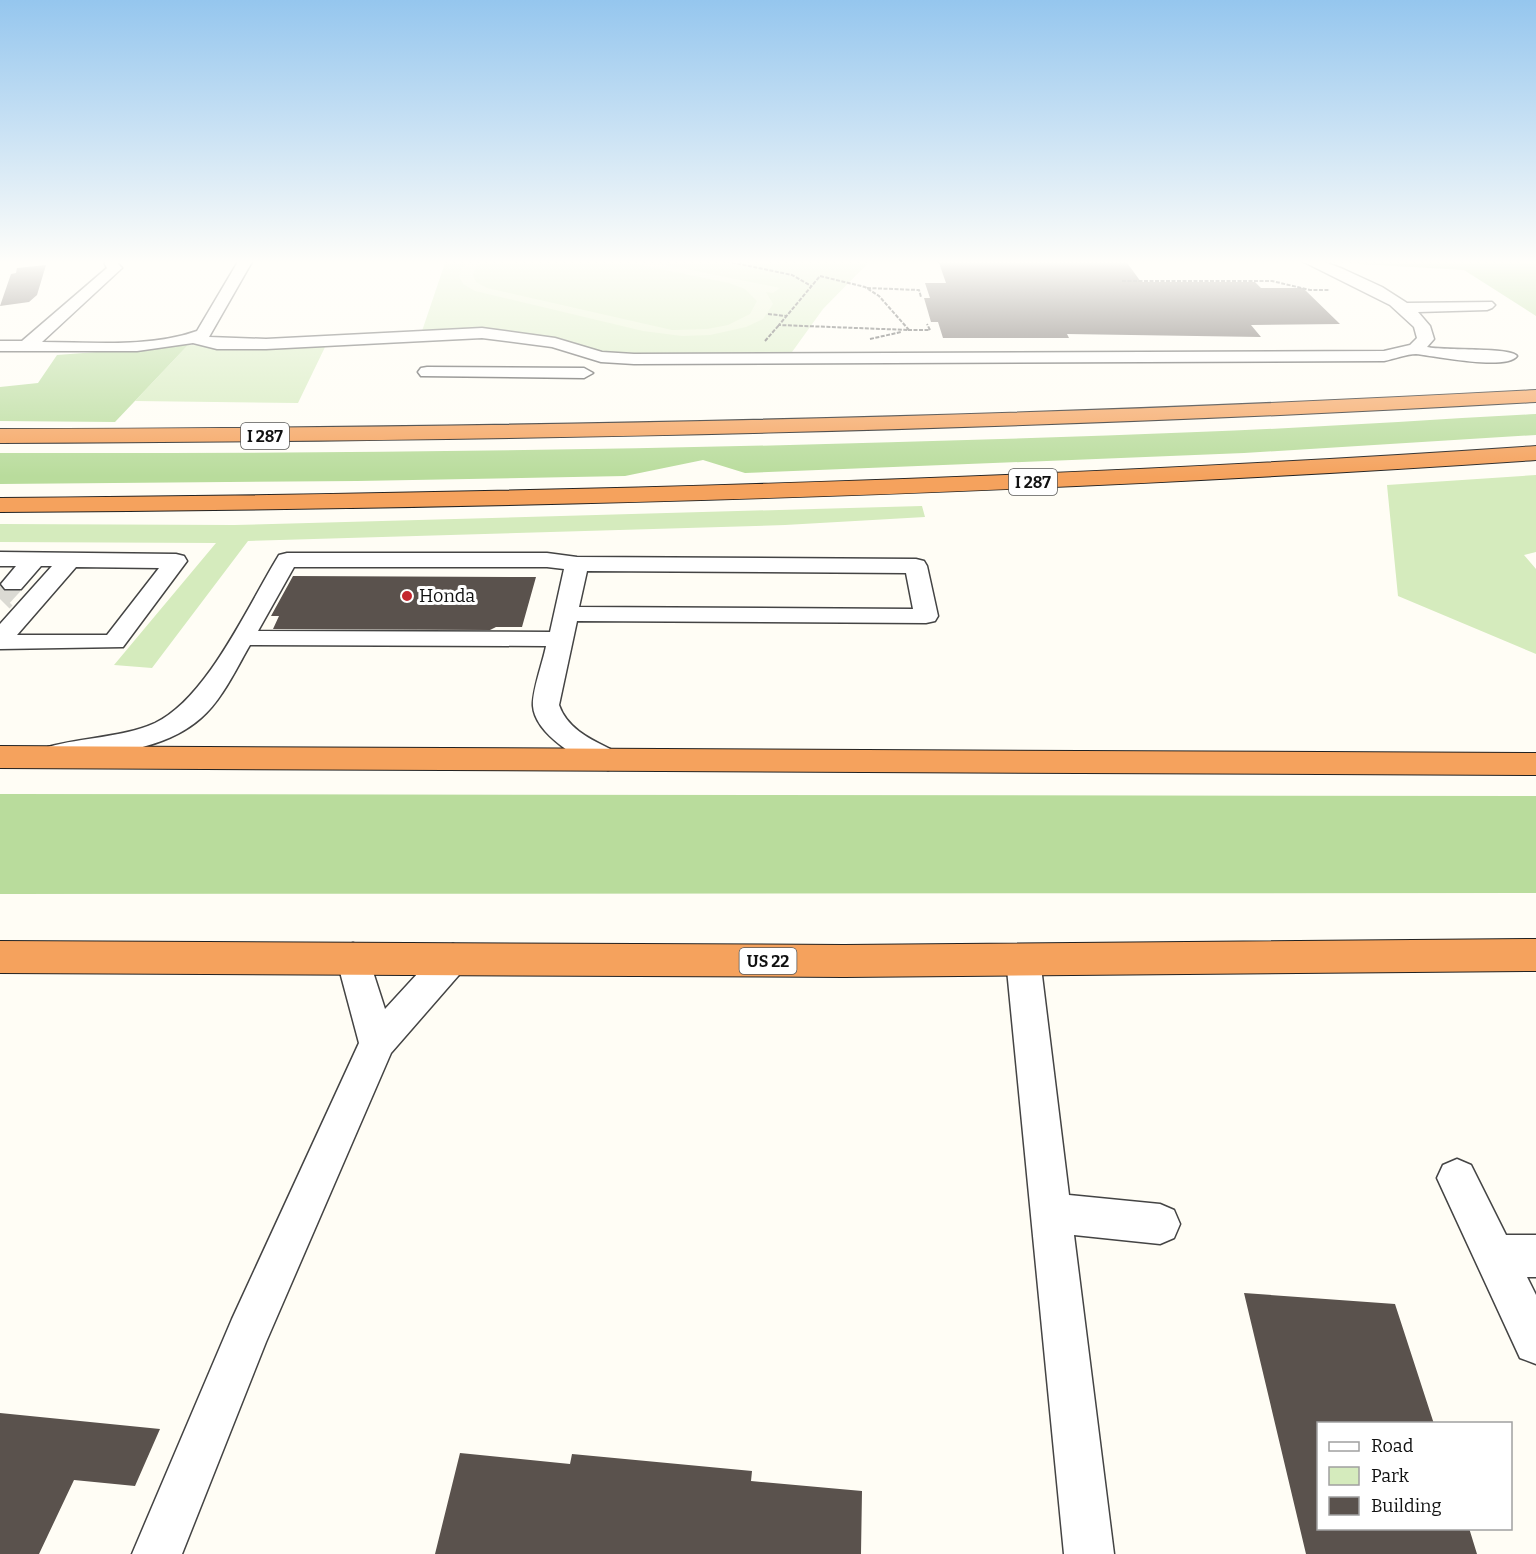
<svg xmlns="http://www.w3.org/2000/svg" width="1536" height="1554" viewBox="0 0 1536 1554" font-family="Bitter,serif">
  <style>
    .green { fill: #d5ebbd }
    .forest { fill: #b9dc9c }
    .pitch { fill: #e6f2cf }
    .building { fill: #5a524d }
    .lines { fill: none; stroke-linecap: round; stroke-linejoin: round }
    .minor-tunnel-far1 { stroke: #dbdad3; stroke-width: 21; stroke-dasharray: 21 10; stroke-linecap: butt }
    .minor-tunnel { stroke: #dbdad3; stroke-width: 27; stroke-dasharray: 27 14; stroke-linecap: butt }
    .minor-casing { stroke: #444; stroke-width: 3 }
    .highway-casing { stroke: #222; stroke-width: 2 }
    .path { stroke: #333; stroke-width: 2; stroke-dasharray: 4 1.5; stroke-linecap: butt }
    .minor { fill: #fff; fill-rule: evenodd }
    .highway { fill: #f5a25d; fill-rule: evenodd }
    .poi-dot { fill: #c4262e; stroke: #fff; stroke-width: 2 }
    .labels { text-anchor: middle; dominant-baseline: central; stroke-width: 6; stroke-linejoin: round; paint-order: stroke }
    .shield { fill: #fff; stroke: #585858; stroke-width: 1.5 }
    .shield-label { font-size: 16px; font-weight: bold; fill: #111 }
    .poi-label { font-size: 18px; fill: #111; stroke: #fff; text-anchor: start }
  </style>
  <rect width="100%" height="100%" fill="#fffdf5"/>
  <!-- green -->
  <path class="green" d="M446 260H871L823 309 787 359H613L504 334H421Z
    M327 343 298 403 135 401 188 345 264 347Z
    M1536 475V552L1524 555 1536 569V654L1398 596 1387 485Z
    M922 506 925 517 785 525 248 541 152 668 114 665 216 543 0 542V524L234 525Z"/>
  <!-- forest -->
  <path class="forest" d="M1320 260H1516L1536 262V316L1464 270 1325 262Z
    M188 345 115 422 0 421V387L38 383 57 355Z
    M1536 414V435L1244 453 745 473 703 460 625 476 357 481 0 484V453C399 454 798 448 1197 432 1310 428 1423 420 1536 414Z
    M0 794 1536 796V893L0 894Z"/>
  <!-- pitch -->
  <path class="pitch" d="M472 260H488L476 267 473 275 476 282 487 288 672 330 707 329 728 325 750 314 757 301 745 289 729 283 616 260H641L780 288 773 293 766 292 773 304 763 319 746 327 710 335 682 336 643 331 475 291 463 284 459 276 462 267Z"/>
  <!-- building -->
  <path class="building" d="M938 260H1125L1141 282H1255L1261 288H1303L1340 324 1251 325 1261 337 1067 334 1069 338H943L938 322H931L924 298H930L925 283H946Z
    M46 265 37 295 29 302 0 306 11 274 16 273 17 268Z
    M293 576 536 577 522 627H496L490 630 273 629 279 616H271Z
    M1244 1293 1395 1304 1434 1424H1318V1528H1469L1477 1554H1306Z
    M0 1413 160 1429 135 1486 74 1480 39 1554H0Z
    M460 1453 570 1464 572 1454 752 1471 751 1481 862 1491 861 1554H435Z"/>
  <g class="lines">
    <!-- minor-tunnel-far1 -->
    <path class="minor-tunnel-far1" d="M1 597 13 584"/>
    <!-- minor-tunnel -->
    <path class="minor-tunnel" d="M0 599 3 596"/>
    <defs>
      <path id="minor" d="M103 260H115L122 268 42 342C92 342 149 348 197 331L239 260H253L209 337 266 339 482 328 555 338 602 352 634 354 1384 351 1410 345 1417 338 1414 327 1390 305 1300 260H1319L1343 269 1382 287 1407 303 1492 302 1495 305 1492 308 1487 310 1418 312 1430 326 1434 339 1427 347C1444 351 1511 347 1517 356 1506 371 1435 356 1416 354 1407 354 1394 359 1384 361L634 364 601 362 552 347 482 338 266 349H217L193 343 137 351H0V341H22L107 268Z
        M427 367 584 368 593 373 584 378 421 376 418 372 421 368Z
        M0 552 176 554 184 556 187 561 123 647 0 649V624L52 566H41L21 589H5L1 584 16 566H0ZM76 567 159 568 107 635H17Z
        M287 553H547L577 557 916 559 924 561 927 566 938 616 935 621 926 623 577 621 559 705C568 731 595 741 618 753L622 760 618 767 608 770C583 763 535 735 533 706 532 691 543 662 546 646L250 645C236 669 222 700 201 718 164 751 105 754 58 763L48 761 44 754 48 747C83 737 121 738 155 723 206 699 247 608 276 560L279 555ZM294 567H547L564 569 550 632 258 631ZM587 571 906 573 913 609 579 607Z
        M353 943 365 947 385 1009 441 948 453 944 465 948 470 958 465 968 391 1053 266 1342 182 1554H132L232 1319 359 1043 336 957 341 947Z
        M1023 945 1035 949 1040 959 1069 1195 1160 1204 1174 1210 1180 1224 1174 1238 1160 1244 1074 1235 1114 1554H1064L1006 959 1011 949Z
        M1457 1159 1471 1165 1506 1235H1536V1277H1527L1536 1295V1364L1520 1358 1437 1178 1443 1165Z"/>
      <path id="highway" d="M1536 390V402C1024 431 513 441 0 443V429C512 428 1024 418 1536 390Z
        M1536 446V460C1024 495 513 509 0 512V498C513 494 1024 481 1536 446Z
        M0 746 1536 753V775L0 768Z
        M1536 939V971L844 977 0 973V941L844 945Z"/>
    </defs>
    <!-- minor casing -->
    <use href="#minor" class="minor-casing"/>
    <!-- highway casing -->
    <use href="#highway" class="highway-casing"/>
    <!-- path -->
    <path class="path" d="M721 260 792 275 811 286
      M820 276 865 287 879 296 909 330 779 325Z
      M1122 281H1272L1310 290H1330
      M867 288 919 290 921 297
      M768 314 786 316
      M908 330H930L927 324
      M870 339 901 332
      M765 341 779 325"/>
    <!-- minor -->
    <use href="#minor" class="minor"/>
    <!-- highway -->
    <use href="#highway" class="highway"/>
  </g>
  <!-- sky -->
  <linearGradient id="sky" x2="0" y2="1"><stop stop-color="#95c6ee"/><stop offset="0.55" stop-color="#fffefa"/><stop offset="1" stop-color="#fffefa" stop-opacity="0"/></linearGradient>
  <rect width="1536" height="477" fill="url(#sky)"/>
  <!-- markers -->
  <circle class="poi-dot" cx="407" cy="596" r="6"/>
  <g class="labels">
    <!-- shield labels -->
    <g class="shield">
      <rect x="241" y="423" width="48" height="26" rx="4.5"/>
      <rect x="1009" y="469" width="48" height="26" rx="4.5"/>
      <rect x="739.5" y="948" width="57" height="26" rx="4.5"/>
    </g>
    <g class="shield-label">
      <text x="265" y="436">I 287</text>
      <text x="1033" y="482">I 287</text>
      <text x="768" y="961">US 22</text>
    </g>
    <!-- poi labels -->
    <g class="poi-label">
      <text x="419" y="596">Honda</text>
    </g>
  </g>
  <!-- legend -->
  <rect x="1317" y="1422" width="195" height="108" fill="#ffffff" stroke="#a0a0a0" stroke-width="1.5"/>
  <rect x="1329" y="1442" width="30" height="9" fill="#ffffff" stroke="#a0a0a0" stroke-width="1.5"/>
  <text x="1371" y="1452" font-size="18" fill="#111111">Road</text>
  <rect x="1329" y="1467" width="30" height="18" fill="#d5ebbd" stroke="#a0a0a0" stroke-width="1.5"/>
  <text x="1371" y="1482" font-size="18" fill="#111111">Park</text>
  <rect x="1329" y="1497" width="30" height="18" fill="#5a524d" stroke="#a0a0a0" stroke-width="1.5"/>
  <text x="1371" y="1512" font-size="18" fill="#111111">Building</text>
</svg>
